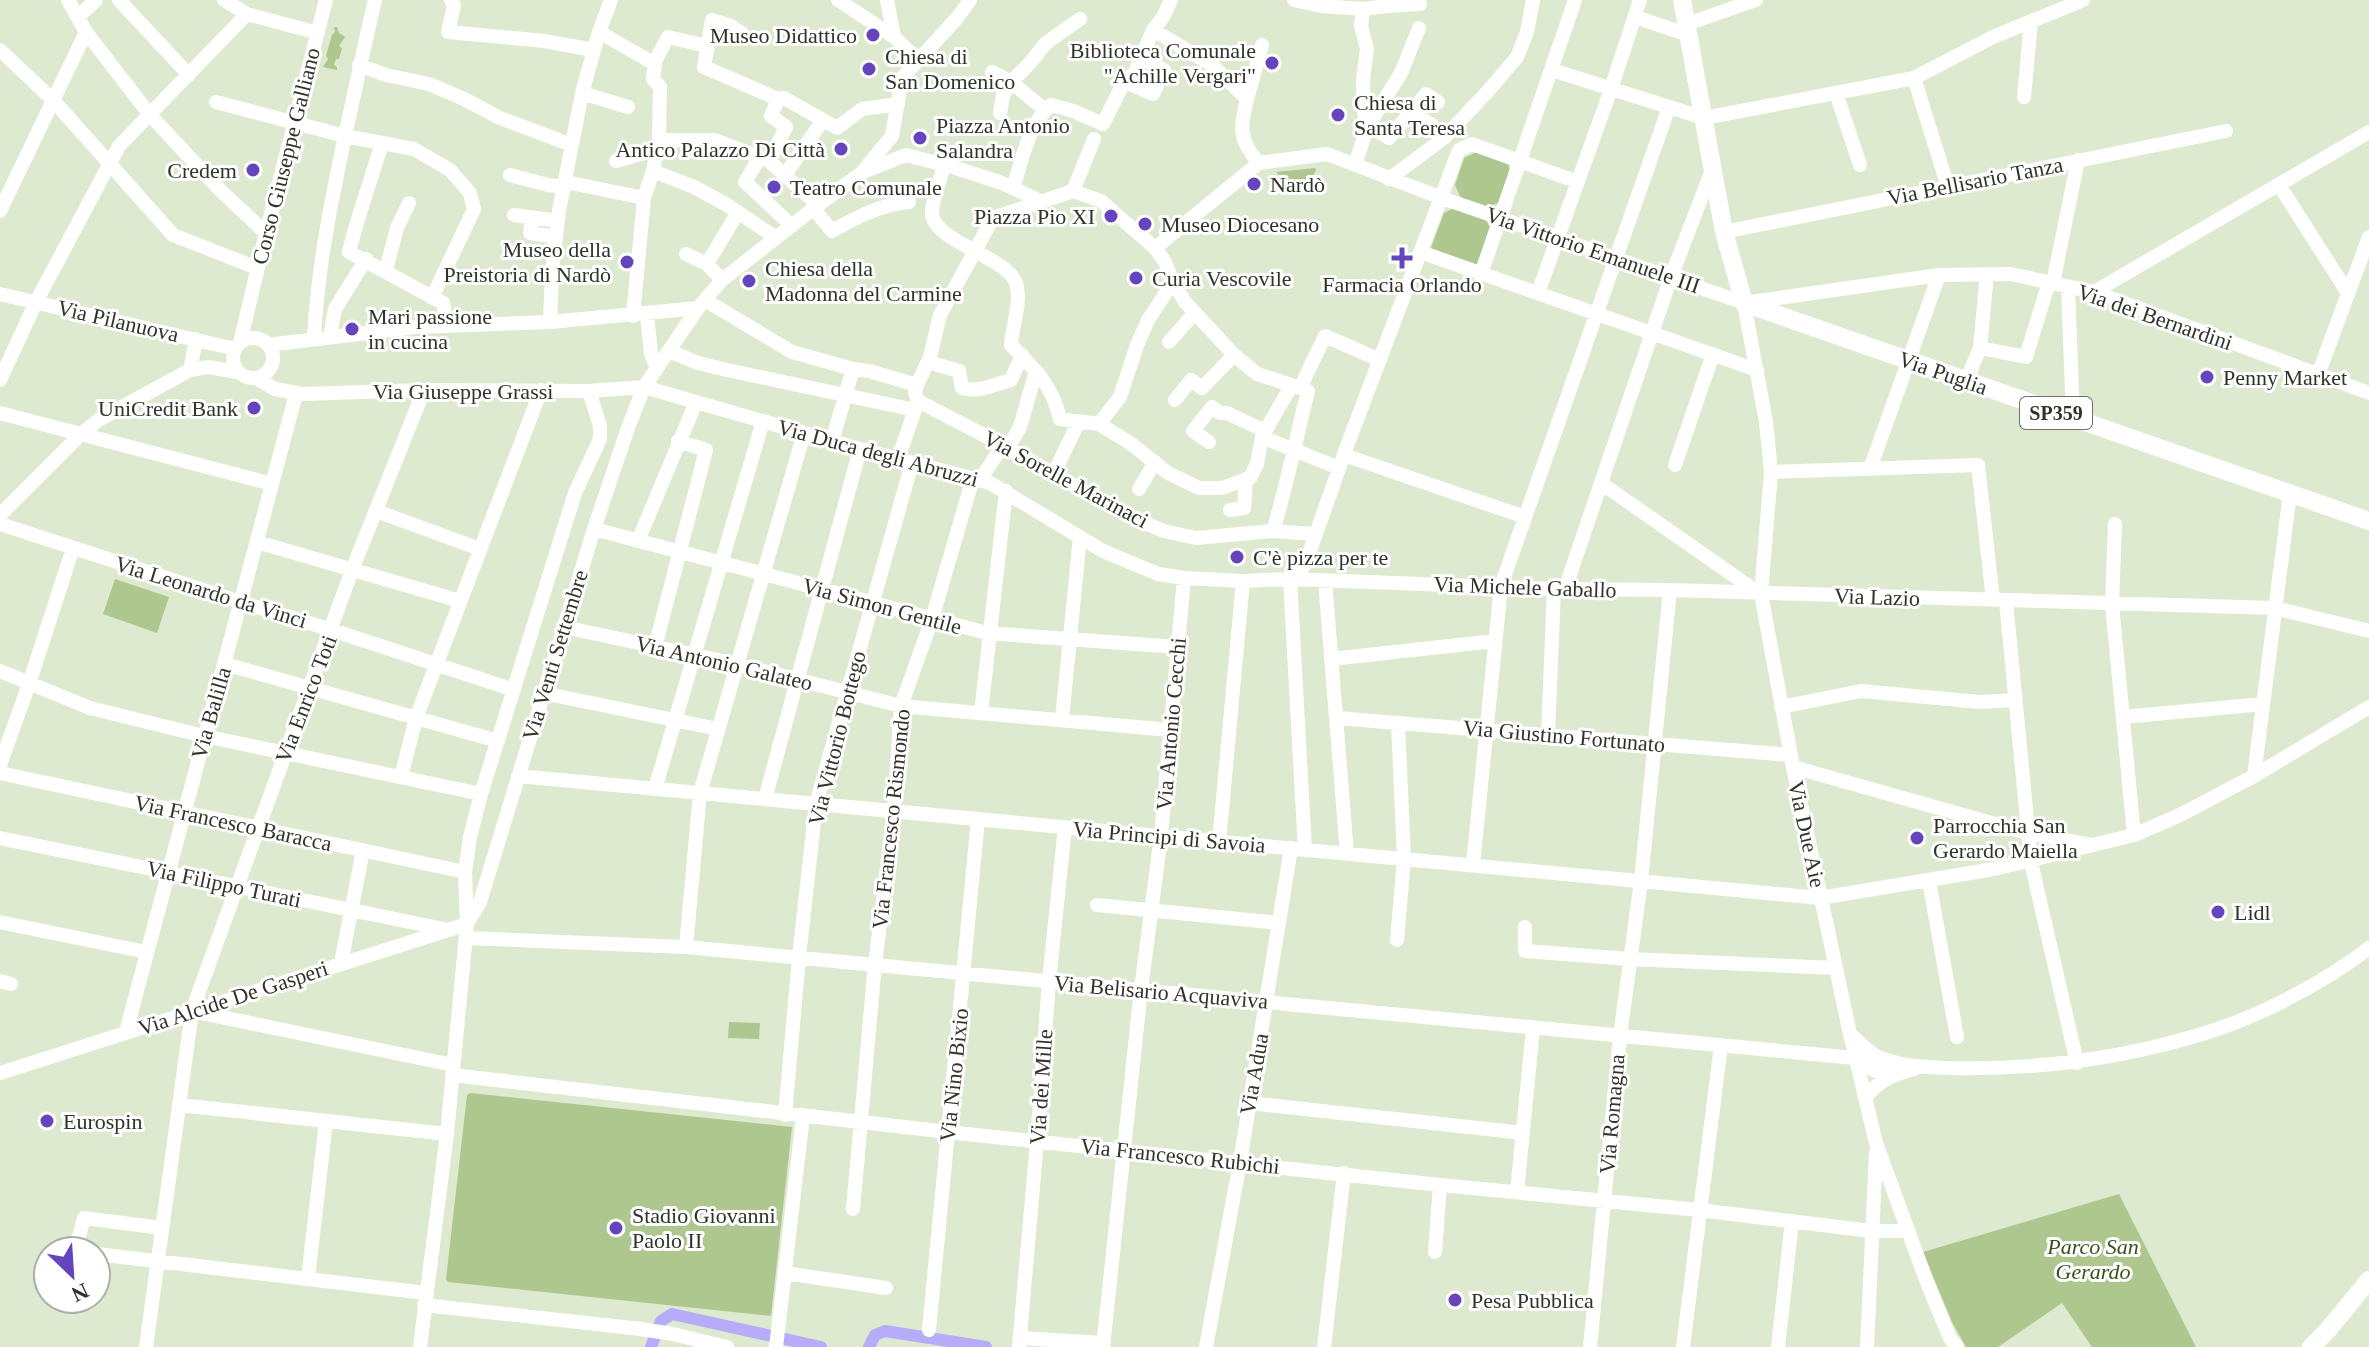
<svg xmlns="http://www.w3.org/2000/svg" width="2369" height="1347" viewBox="0 0 2369 1347" font-family="Georgia,serif">
  <style>
    .green { fill: #adc78e }
    .lines { fill: none; stroke-linecap: round; stroke-linejoin: round }
    .canal { stroke: #b7acf9; stroke-width: 12 }
    .minor { stroke: #fff; stroke-width: 14 }
    .major { stroke: #fff; stroke-width: 18 }
    .poi-dot { fill: #6545bd; stroke: #fff; stroke-width: 3 }
    .labels { text-anchor: middle; dominant-baseline: central; stroke-width: 6; stroke-linejoin: round; paint-order: stroke }
    .shield { fill: #fff; stroke: #6d7169; stroke-width: 2 }
    .shield-label { font-size: 20px; font-weight: bold; fill: #2f3429 }
    .poi-label { font-size: 22px; fill: #2f3429; stroke: #fff; text-anchor: start }
    .street-label { font-size: 22px; fill: #2f3429; stroke: #fff }
    .park-label { font-size: 22px; font-style: italic; fill: #3b511b; stroke: #fff }
  </style>
  <rect width="100%" height="100%" fill="#ddeacf"/>
  <!-- green -->
  <path class="green" d="M334 27H337L339 33 345 37 339 46 342 48 339 59H336L334 65 337 67V70L323 67 328 59 326 56 332 35 335 32Z
    M1477 152 1508 164 1511 175 1501 202 1487 207 1461 198 1455 185 1464 158Z
    M1315 168 1316 170 1305 191 1281 177 1276 172Z
    M1454 208 1484 217 1490 227 1477 265 1431 248 1444 213Z
    M115 579 169 597 157 633 103 614Z
    M729 1022 760 1023 759 1039 728 1038Z
    M471 1093 792 1127 771 1316 448 1282 446 1279 467 1095Z
    M2119 1194 2196 1347H2092L2062 1303 1998 1347H1966L1952 1322 1923 1252Z"/>
  <g class="lines">
    <!-- canal -->
    <path class="canal" d="M651 1347 661 1321 672 1314 821 1347
      M869 1347 875 1335 885 1331 986 1347"/>
    <!-- minor -->
    <path class="minor" d="M68 0 86 32 150 115 222 192 266 233
      M119 0 189 75
      M224 0 247 14 318 33
      M451 0 454 6 448 32 544 41 594 50
      M838 0 894 37 918 60
      M887 0 894 37
      M1294 0 1321 6 1363 9
      M1387 6 1420 4
      M78 17 96 0
      M1635 17 1689 35
      M1687 24 1756 0
      M1419 28 1401 73 1368 126 1389 138 1426 94 1438 102
      M1153 30 1163 17 1171 0
      M599 32 655 64 653 79 660 87 659 140 653 171 644 198 633 316
      M743 34 731 26 712 20 704 67 778 99 784 98 837 128 862 109 898 104
      M0 50 53 100 173 235 257 268
      M654 63 668 37 707 46
      M359 65 386 75 429 84 464 99 500 118 572 145
      M1552 70 1704 118 1914 78 1993 37 2083 0
      M992 72 1011 82 1045 110
      M1914 78 1948 187
      M1126 82 1153 94 1164 70 1141 59
      M582 93 628 107
      M1836 93 1860 165
      M2024 97 2031 21
      M1247 99 1262 45
      M216 102 345 136 414 149 450 170 470 193 474 209 432 298
      M1000 113 1003 95 1011 82 1029 64 1046 43 1080 19
      M1412 113 1432 125 1444 138
      M659 140H715L769 161 818 205
      M382 143C371 180 358 215 349 252L443 303 447 325
      M760 157 745 182 791 225
      M616 161 644 153H656
      M769 161 786 127 771 116 778 99
      M944 164C942 176 931 203 932 213 933 242 1006 256 1016 283 1022 301 1012 326 1011 345 1034 368 1053 386 1060 419L1099 424 1130 443 1168 473 1199 488H1222L1250 478 1257 464 1262 437 1291 386
      M1355 164 1368 126 1364 113 1363 79 1367 49 1361 26 1363 9 1387 6V0
      M653 171 694 187 727 205 775 237
      M863 171 892 136 902 78 958 17 970 0
      M510 175 548 185 565 187
      M785 175 823 120
      M1389 179 1444 138 1488 91 1517 57 1527 32 1533 0
      M566 182 644 198
      M2279 185 2348 293
      M1013 188C1022 161 1028 124 1051 105L1073 111 1103 124 1122 86 1135 72 1153 30 1212 65 1247 99C1240 127 1238 140 1259 163
      M1073 191 1101 201 1155 248 1165 262 1173 282 1185 302 1234 355 1257 374 1300 388
      M1073 191 1094 139
      M813 208 832 231C857 217 879 205 909 202
      M0 211 86 32
      M514 215 558 221
      M532 217 530 233 556 237
      M1724 232 2226 131
      M1155 248 1259 163 1327 154 1442 198 1744 303 1939 275 2011 274 2094 292 2369 393
      M1420 252 1757 370
      M686 254 707 264
      M386 270 397 228 409 203
      M1481 274 1575 0
      M1987 274 1980 348 2026 357 2049 282
      M722 280 707 264 738 212
      M2053 283 2078 160
      M2068 287 2073 418
      M2094 292 2369 132
      M1538 293 1611 89 1640 0
      M0 294 235 349
      M705 300 792 352 853 369 869 371 917 385
      M1744 303 1766 422 1771 472 1761 594 1793 767 1850 1034 1876 1143 1928 1285 1950 1338 1957 1347
      M647 314 651 354 657 368
      M550 322 552 272 559 211 582 93 599 32 611 0
      M330 337 335 309 366 259
      M233 358a20 20 0 1 1 40 0a20 20 0 1 1-40 0Z
      M314 339C317 275 329 213 342 150 353 100 363 50 375 0
      M1169 342 1190 318
      M240 343 266 233 326 0
      M268 345 416 327 550 322 698 308
      M669 351 698 363 727 370 915 410
      M928 362 959 371 962 388C981 393 994 384 1011 380L1022 355
      M190 370 196 339
      M2318 375 2369 237
      M256 378 275 389 302 394 424 390 589 391 644 387 860 449 990 483 1103 551 1158 574 1184 578 1243 581 1290 579 1554 589 1670 590 2275 608 2369 631
      M0 380 36 302 119 146 247 14
      M1966 381 1980 348
      M1175 400 1191 380 1202 388 1234 355
      M918 401 1003 445 1128 516 1164 531 1196 538 1273 531 1315 534
      M0 413 272 484
      M1099 424 1120 397 1137 345 1148 320 1173 282
      M1262 437 1339 468
      M832 441 853 369
      M1209 442 1193 431 1212 407 1220 413H1227L1265 431
      M1008 448 1020 427 1036 371
      M1344 455 1525 517
      M898 459 918 401 915 392 917 385 930 357 940 315 993 218 1073 191
      M1675 465 1713 354
      M1870 469 1939 275
      M1771 472 1978 465 1993 600
      M1054 473 1079 421
      M980 480 1003 445
      M1601 483 1760 594
      M1139 489 1155 462
      M1230 510 1244 508 1246 479
      M376 511 480 549
      M0 515 80 435 100 419 190 370 208 367 238 372
      M0 524 240 602 332 630 514 690
      M2115 524 2112 604 2134 835
      M594 529 987 633 1177 647
      M1273 531C1287 485 1296 438 1308 391L1300 388 1325 336 1380 360
      M638 541 696 402
      M257 542 460 601
      M1290 579 1305 565 1347 446 1459 150 1472 144 1578 182
      M1290 579 1305 850
      M1325 581 1347 854
      M1565 589 1671 277 1712 170
      M2006 601 2031 862 2077 1063
      M564 627 737 664 901 706 1170 730
      M655 647 706 450 678 441
      M1331 659 1495 641
      M225 664 498 741
      M0 671 90 708 204 736 481 794
      M543 693 718 729
      M1781 707 1861 691 1980 702 2015 700
      M981 713 1006 491
      M2123 717 2263 704
      M1337 718 1791 755
      M1062 719 1080 537
      M1548 735 1554 589
      M0 765 29 684 73 548
      M1793 767 2027 833 2091 845
      M0 773 465 872
      M518 776 1820 898 1994 869 2134 835 2180 815 2254 776 2369 707
      M2254 776 2290 493
      M401 777 416 718 541 390
      M655 789 763 421
      M765 799 860 449
      M0 838 444 929
      M1219 842 1243 581
      M1473 865 1501 586 1669 107
      M1929 881 1957 1037
      M1097 905 1279 923
      M0 922 146 952
      M467 924 480 902 594 529 629 425 644 387 698 308 722 280 818 205 863 172 906 155 953 167 1002 183 1040 201
      M1525 927V951L1630 959 1836 968
      M466 938 686 947 1855 1058 1876 1056
      M1397 940 1404 859 1398 723
      M686 947 700 793 804 433
      M341 963 363 850
      M0 981 11 984
      M192 1011 453 1065
      M126 1032 296 394
      M1850 1034C1859 1042 1868 1052 1878 1057 1901 1067 1926 1067 1950 1068 2036 1070 2120 1059 2202 1034 2256 1018 2324 983 2369 948
      M1855 1058 1873 1070 1889 1075
      M0 1073 467 924
      M452 1075 948 1132 1440 1185 1699 1210 1871 1231H1909
      M1865 1098C1879 1080 1892 1075 1914 1069
      M1249 1103 1523 1133
      M179 1105 447 1134
      M785 1115 799 957 816 804 912 463
      M1517 1192 1533 1028
      M853 1209 875 964 894 811 901 706 932 619 973 478
      M75 1251 84 1218 162 1228
      M1435 1252 1440 1185
      M96 1254 426 1293
      M785 1273 886 1288
      M308 1279 326 1121
      M424 1305 641 1329 673 1334 727 1347
      M929 1330 978 819
      M1020 1338 1104 1343
      M146 1347 192 1011 352 570 424 390
      M420 1347 447 1134 467 924 465 872 470 837 481 794 575 493 600 439V426L589 391
      M776 1347 803 1116
      M1019 1347 1037 1141 1049 981 1065 827
      M1103 1347 1141 989 1161 836 1184 578
      M1206 1347 1240 1162 1291 848
      M1324 1347 1344 1173
      M1590 1347 1620 1036 1641 881 1670 590
      M1683 1347 1721 1045
      M1778 1347 1792 1221
      M1867 1347 1876 1152"/>
    <!-- major -->
    <path class="major" d="M1682 0 1724 232 1744 303 2369 521
      M2311 1347 2328 1330 2369 1280"/>
  </g>
  <!-- markers -->
  <g class="poi-dot">
    <circle cx="873" cy="35" r="8"/>
    <circle cx="1272" cy="63" r="8"/>
    <circle cx="869" cy="69" r="8"/>
    <circle cx="1338" cy="115" r="8"/>
    <circle cx="920" cy="138" r="8"/>
    <circle cx="841" cy="149" r="8"/>
    <circle cx="253" cy="170" r="8"/>
    <circle cx="1254" cy="184" r="8"/>
    <circle cx="774" cy="187" r="8"/>
    <circle cx="1111" cy="216" r="8"/>
    <circle cx="1145" cy="224" r="8"/>
    <path d="M1398 246h8v8h8v8h-8v8h-8v-8h-8v-8h8z"/>
    <circle cx="627" cy="262" r="8"/>
    <circle cx="1136" cy="278" r="8"/>
    <circle cx="749" cy="281" r="8"/>
    <circle cx="352" cy="329" r="8"/>
    <circle cx="2207" cy="377" r="8"/>
    <circle cx="254" cy="408" r="8"/>
    <circle cx="1237" cy="557" r="8"/>
    <circle cx="1917" cy="838" r="8"/>
    <circle cx="2218" cy="912" r="8"/>
    <circle cx="47" cy="1121" r="8"/>
    <circle cx="616" cy="1228" r="8"/>
    <circle cx="1455" cy="1300" r="8"/>
  </g>
  <g class="labels">
    <!-- shield labels -->
    <rect class="shield" x="2020" y="397" width="72" height="32" rx="6"/>
    <g class="shield-label">
      <text x="2056" y="413">SP359</text>
    </g>
    <!-- poi labels -->
    <g class="poi-label">
      <text x="857" y="35" text-anchor="end">Museo Didattico</text>
      <text x="1256" y="50" text-anchor="end">Biblioteca Comunale<tspan x="1256" dy="25">"Achille Vergari"</tspan></text>
      <text x="885" y="56">Chiesa di<tspan x="885" dy="25">San Domenico</tspan></text>
      <text x="1354" y="102">Chiesa di<tspan x="1354" dy="25">Santa Teresa</tspan></text>
      <text x="936" y="125">Piazza Antonio<tspan x="936" dy="25">Salandra</tspan></text>
      <text x="825" y="149" text-anchor="end">Antico Palazzo Di Città</text>
      <text x="237" y="170" text-anchor="end">Credem</text>
      <text x="1270" y="184">Nardò</text>
      <text x="790" y="187">Teatro Comunale</text>
      <text x="1095" y="216" text-anchor="end">Piazza Pio XI</text>
      <text x="1161" y="224">Museo Diocesano</text>
      <text x="611" y="249" text-anchor="end">Museo della<tspan x="611" dy="25">Preistoria di Nardò</tspan></text>
      <text x="765" y="268">Chiesa della<tspan x="765" dy="25">Madonna del Carmine</tspan></text>
      <text x="1152" y="278">Curia Vescovile</text>
      <text x="1402" y="284" text-anchor="middle">Farmacia Orlando</text>
      <text x="368" y="316">Mari passione<tspan x="368" dy="25">in cucina</tspan></text>
      <text x="2223" y="377">Penny Market</text>
      <text x="238" y="408" text-anchor="end">UniCredit Bank</text>
      <text x="1253" y="557">C'è pizza per te</text>
      <text x="1933" y="825">Parrocchia San<tspan x="1933" dy="25">Gerardo Maiella</tspan></text>
      <text x="2234" y="912">Lidl</text>
      <text x="63" y="1121">Eurospin</text>
      <text x="632" y="1215">Stadio Giovanni<tspan x="632" dy="25">Paolo II</tspan></text>
      <text x="1471" y="1300">Pesa Pubblica</text>
    </g>
    <!-- street labels -->
    <g class="street-label">
      <text transform="translate(286 156) rotate(-76)">Corso Giuseppe Galliano</text>
      <text transform="translate(1975 181) rotate(-11)">Via Bellisario Tanza</text>
      <text transform="translate(1593 250) rotate(19)">Via Vittorio Emanuele III</text>
      <text transform="translate(2155 317) rotate(19)">Via dei Bernardini</text>
      <text transform="translate(118 321) rotate(13)">Via Pilanuova</text>
      <text transform="translate(1943 373) rotate(19)">Via Puglia</text>
      <text x="463" y="391">Via Giuseppe Grassi</text>
      <text transform="translate(878 453) rotate(15)">Via Duca degli Abruzzi</text>
      <text transform="translate(1066 479) rotate(28)">Via Sorelle Marinaci</text>
      <text transform="translate(1525 587) rotate(2)">Via Michele Gaballo</text>
      <text transform="translate(211 592) rotate(17)">Via Leonardo da Vinci</text>
      <text transform="translate(1877 597) rotate(2)">Via Lazio</text>
      <text transform="translate(882 606) rotate(15)">Via Simon Gentile</text>
      <text transform="translate(555 655) rotate(-73)">Via Venti Settembre</text>
      <text transform="translate(724 663) rotate(13)">Via Antonio Galateo</text>
      <text transform="translate(306 699) rotate(-69)">Via Enrico Toti</text>
      <text transform="translate(211 713) rotate(-74)">Via Balilla</text>
      <text transform="translate(1171 724) rotate(-85)">Via Antonio Cecchi</text>
      <text transform="translate(1564 736) rotate(5)">Via Giustino Fortunato</text>
      <text transform="translate(837 738) rotate(-76)">Via Vittorio Bottego</text>
      <text transform="translate(891 819) rotate(-84)">Via Francesco Rismondo</text>
      <text transform="translate(233 823) rotate(12)">Via Francesco Baracca</text>
      <text transform="translate(1807 834) rotate(78)">Via Due Aie</text>
      <text transform="translate(1169 837) rotate(5)">Via Principi di Savoia</text>
      <text transform="translate(224 884) rotate(12)">Via Filippo Turati</text>
      <text transform="translate(1161 992) rotate(5)">Via Belisario Acquaviva</text>
      <text transform="translate(233 998) rotate(-18)">Via Alcide De Gasperi</text>
      <text transform="translate(1254 1074) rotate(-80)">Via Adua</text>
      <text transform="translate(954 1075) rotate(-84)">Via Nino Bixio</text>
      <text transform="translate(1041 1087) rotate(-86)">Via dei Mille</text>
      <text transform="translate(1612 1114) rotate(-85)">Via Romagna</text>
      <text transform="translate(1180 1156) rotate(6)">Via Francesco Rubichi</text>
    </g>
    <!-- park labels -->
    <g class="park-label">
      <text x="2093" y="1246">Parco San<tspan x="2093" dy="25">Gerardo</tspan></text>
    </g>
  </g>
  <!-- north arrow -->
  <g transform="translate(72 1275) rotate(155)"><circle r="38" fill="#ffffff" stroke="#acaea9" stroke-width="2"/>
  <path d="M0-6L14 30L0 20L-14 30Z" fill="#6545bd"/>
  <text y="-12" font-size="22" font-weight="bold" text-anchor="middle" fill="#2f3429">N</text>
  </g>
</svg>
